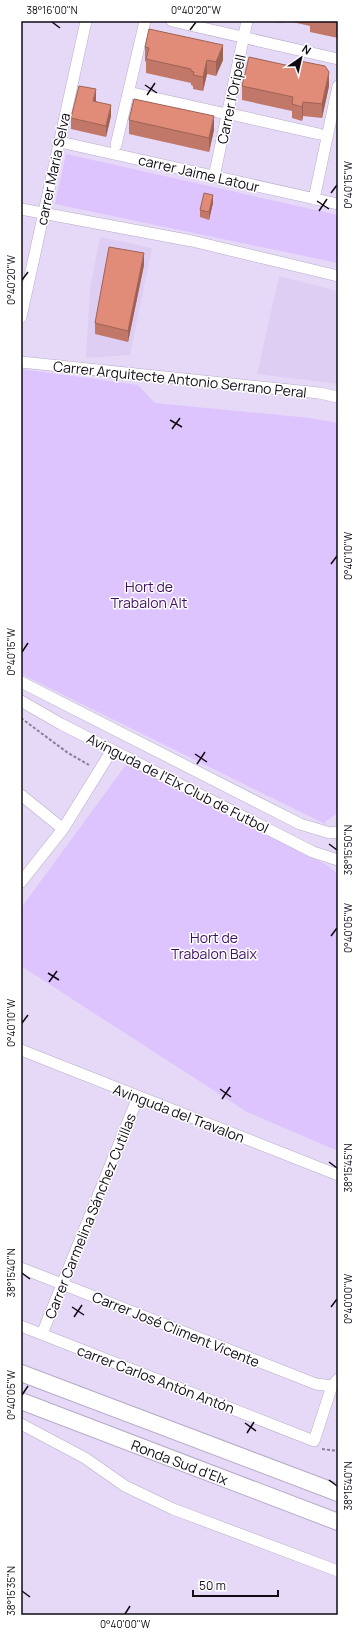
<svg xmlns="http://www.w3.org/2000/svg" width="359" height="1636" viewBox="0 0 359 1636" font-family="Manrope,sans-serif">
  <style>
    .built { fill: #dfcef4 }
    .green { fill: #dec4fe }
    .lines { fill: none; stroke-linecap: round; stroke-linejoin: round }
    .minor-casing { stroke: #b7abc8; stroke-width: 12 }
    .highway-casing { stroke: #b7abc8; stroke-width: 18 }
    .path { stroke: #877e93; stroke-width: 2; stroke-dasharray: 3 2; stroke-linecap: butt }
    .minor { stroke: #fff; stroke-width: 11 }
    .highway { stroke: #fff; stroke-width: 16 }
    .wall { fill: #c27868 }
    .shaded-wall { fill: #9e6255 }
    .building { fill: #e18c79; stroke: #9e6255 }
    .ticks { fill: none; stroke: #0f0a14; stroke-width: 1.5 }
    .labels { text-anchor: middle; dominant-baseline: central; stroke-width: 3; stroke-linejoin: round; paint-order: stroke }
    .street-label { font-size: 14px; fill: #0f0a14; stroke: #fff }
    .park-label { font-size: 14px; fill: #3f0d64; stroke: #fff }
    .neatline { fill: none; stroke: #0f0a14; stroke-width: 1.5 }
    .ticks-label { font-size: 10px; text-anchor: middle; fill: #0f0a14 }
  </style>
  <rect width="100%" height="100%" fill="#e6d9f7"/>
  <!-- built -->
  <path class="built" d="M100 237 152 248 130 355 86 358 90 289Z
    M279 276 338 291V384L257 374Z"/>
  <!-- green -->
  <path class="green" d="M66 154 338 215V263L55 204Z
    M21 369 138 385 155 403 310 418 338 423V813L326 821 325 824 21 674Z
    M128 762 325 864 338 874V1151L247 1112 21 966V908Z"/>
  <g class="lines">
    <defs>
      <path id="minor" d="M172 21 338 59
        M128 92 222 113
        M235 115 319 134
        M60 142 338 204
        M116 145 145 21
        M214 177 247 21
        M314 199 338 86
        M21 209 192 241 338 276
        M21 317 86 21
        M21 362 319 393 338 397
        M21 682 300 824 330 833 338 832
        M21 701 61 724 313 852 338 860
        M21 795 63 829
        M21 882 63 829 112 750
        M21 1050 338 1175
        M21 1268 316 1384 332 1386
        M21 1326 314 1441 332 1386 338 1379
        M42 1334 138 1097
        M21 1424 85 1458 125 1486 173 1509 338 1571"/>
      <g id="highway">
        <path d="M21 1373 338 1493"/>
        <path id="s1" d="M21 1401 338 1522"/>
      </g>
    </defs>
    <!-- minor casing -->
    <use href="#minor" class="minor-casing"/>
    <!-- highway casing -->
    <use href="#highway" class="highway-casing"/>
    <!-- path -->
    <path class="path" d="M21 718 68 753 89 765
      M322 1449 338 1451"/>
    <!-- minor -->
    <use href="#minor" class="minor"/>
    <!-- highway -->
    <use href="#highway" class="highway"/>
  </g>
  <!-- wall -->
  <path class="wall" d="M274 21H281V23Z
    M288 21H338V38L310 32V26Z
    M145 47 223 60 216 76 207 74 203 91 193 89V86L191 85V83L146 73V62L145 61Z
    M242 86H329L322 118 303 116 302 121 292 118V111L242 100Z
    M96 101 111 116 106 137 71 129V118Z
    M129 120 214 130 209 152 129 134Z
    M213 203 209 220 200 217V210Z
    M144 265 128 342 95 334V323Z"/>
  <!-- shaded-wall -->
  <path class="shaded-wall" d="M223 45V60L216 76V62Z
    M207 60V74L203 91V77Z
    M329 72V86L322 118V104Z
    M96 89V101L93 112V101Z
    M303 102V116L302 121V107Z
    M111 105V116L106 137V126Z
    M214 116V130L209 152V138Z
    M213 195V203L209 220V212Z
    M144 253V265L128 342V331Z"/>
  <!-- building -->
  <path class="building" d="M326 21H338V23Z
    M149 29 223 45 216 62 207 60 203 77 193 75 194 72 191 71V69L146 59 149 48 145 47Z
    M249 57 299 68 300 61 325 66 329 72 322 104 303 102 302 107 292 104 293 97 242 86Z
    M79 86 96 89 93 101 111 105 106 126 71 118Z
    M134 99 214 116 209 138 129 120Z
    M204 193 213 195 209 212 200 210Z
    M109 247 144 253 128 331 95 323Z"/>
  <!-- ticks -->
  <path class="ticks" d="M52 22 60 28M190 30 196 22M145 85 157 93M147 95 155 83M331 193 337 185M317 201 329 209M319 211 327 199M22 280 28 272M170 420 182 427M172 429 180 418M331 564 337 556M22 652 28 643M195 754 207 762M197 764 205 752M329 844 337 850M331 936 337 928M48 973 59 980M49 982 57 971M22 1023 28 1015M220 1089 231 1097M222 1099 230 1087M329 1162 337 1168M22 1273 30 1279M72 1307 84 1315M331 1307 337 1299M74 1317 82 1305M22 1395 28 1386M245 1423 256 1431M247 1433 254 1422M329 1480 337 1486M22 1591 30 1597M125 1614 130 1606"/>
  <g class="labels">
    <!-- street labels -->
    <g class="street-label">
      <text transform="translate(231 99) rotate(-78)">Carrer l'Oripell</text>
      <text transform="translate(53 169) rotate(-78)">carrer Maria Selva</text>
      <text transform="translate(199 173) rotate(13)">carrer Jaime Latour</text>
      <text transform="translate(180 379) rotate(6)">Carrer Arquitecte Antonio Serrano Peral</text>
      <text transform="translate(178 783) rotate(27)">Avinguda de l'Elx Club de Futbol</text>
      <text transform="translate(179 1113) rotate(21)">Avinguda del Travalon</text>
      <text transform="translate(90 1216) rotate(-68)">Carrer Carmelina Sánchez Cutillas</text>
      <text transform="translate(176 1329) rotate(22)">Carrer José Climent Vicente</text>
      <text transform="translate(156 1379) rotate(21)">carrer Carlos Antón Antón</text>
      <text stroke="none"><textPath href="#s1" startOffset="170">Ronda Sud d'Elx</textPath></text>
    </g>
    <!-- park labels -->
    <g class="park-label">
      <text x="149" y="586">Hort de<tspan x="149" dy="16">Trabalon Alt</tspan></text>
      <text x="214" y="937">Hort de<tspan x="214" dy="16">Trabalon Baix</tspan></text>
    </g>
  </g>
  <!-- border -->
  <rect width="359" height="1636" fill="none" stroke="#ffffff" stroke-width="44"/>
  <!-- north arrow -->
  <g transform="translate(301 58) rotate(34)" stroke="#ffffff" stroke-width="3" paint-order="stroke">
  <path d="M0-3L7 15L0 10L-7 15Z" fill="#0f0a14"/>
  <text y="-6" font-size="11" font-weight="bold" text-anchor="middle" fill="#0f0a14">N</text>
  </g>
  <!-- scale -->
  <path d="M193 1590v6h85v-6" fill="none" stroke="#0f0a14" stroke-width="2"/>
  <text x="199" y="1590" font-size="12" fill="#0f0a14" stroke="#ffffff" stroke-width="3" paint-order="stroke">50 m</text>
  <rect x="22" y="22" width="315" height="1592" class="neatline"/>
  <g class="ticks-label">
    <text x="52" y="14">38°16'00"N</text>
    <text x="196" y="14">0°40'20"W</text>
    <text transform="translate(348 185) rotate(-90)" y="4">0°40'15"W</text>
    <text transform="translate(11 280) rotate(-90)" y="4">0°40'20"W</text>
    <text transform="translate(348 556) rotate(-90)" y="4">0°40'10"W</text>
    <text transform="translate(11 652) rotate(-90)" y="4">0°40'15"W</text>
    <text transform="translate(348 850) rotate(-90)" y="4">38°15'50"N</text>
    <text transform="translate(348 928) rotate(-90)" y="4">0°40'05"W</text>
    <text transform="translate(11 1023) rotate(-90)" y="4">0°40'10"W</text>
    <text transform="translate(348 1168) rotate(-90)" y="4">38°15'45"N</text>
    <text transform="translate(11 1273) rotate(-90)" y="4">38°15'40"N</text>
    <text transform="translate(348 1299) rotate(-90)" y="4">0°40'00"W</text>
    <text transform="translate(11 1395) rotate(-90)" y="4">0°40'05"W</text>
    <text transform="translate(348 1486) rotate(-90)" y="4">38°15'40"N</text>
    <text transform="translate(11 1591) rotate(-90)" y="4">38°15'35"N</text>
    <text x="125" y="1628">0°40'00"W</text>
  </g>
</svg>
